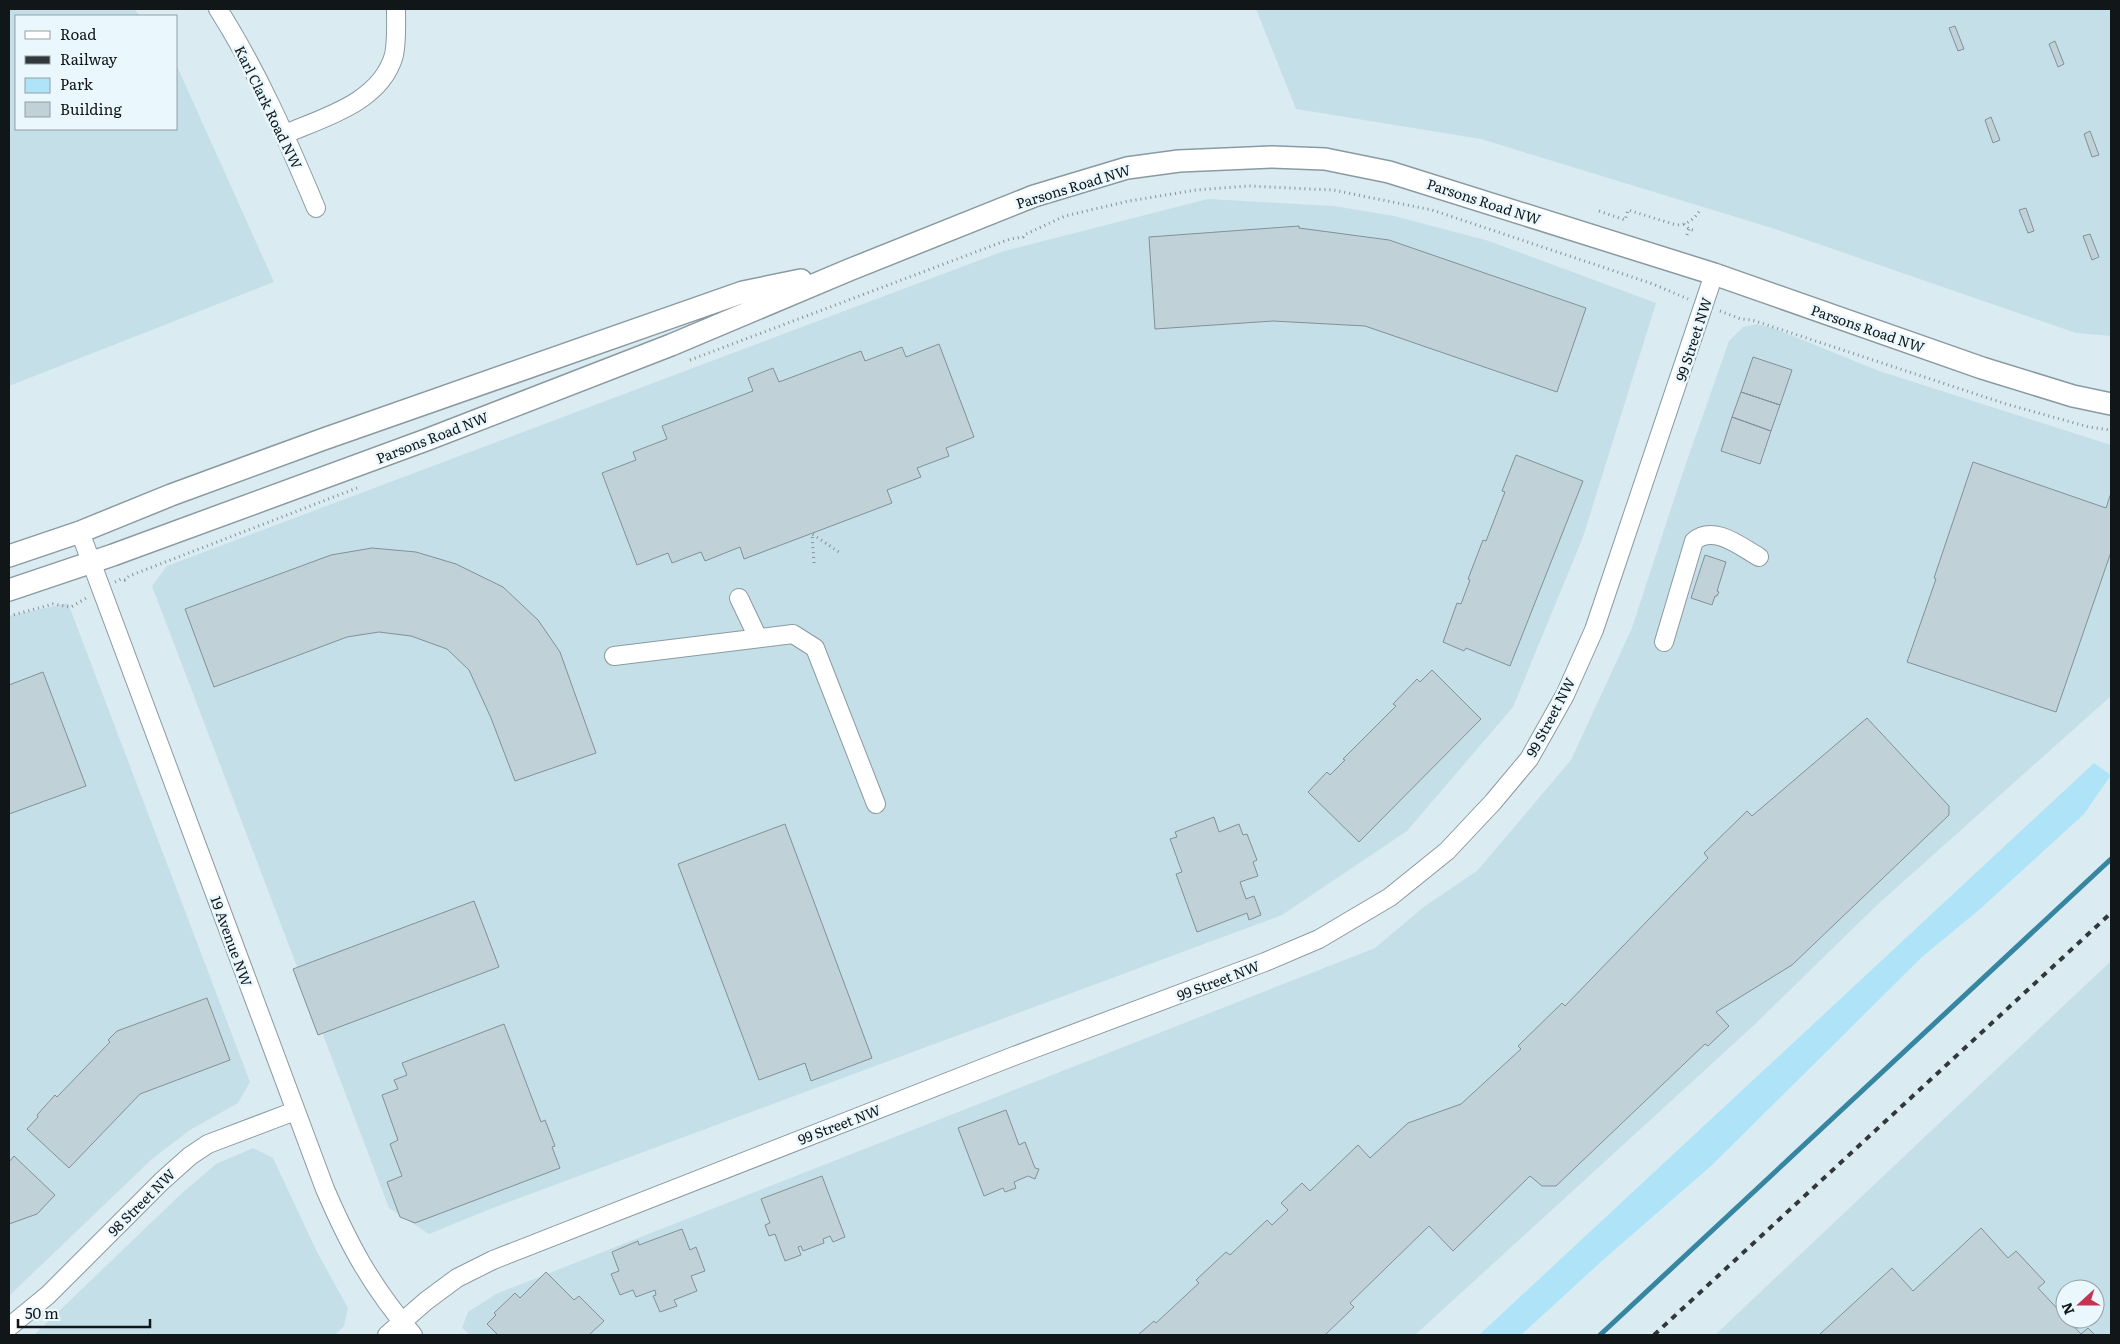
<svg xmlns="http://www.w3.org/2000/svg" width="2120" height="1344" viewBox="0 0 2120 1344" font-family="Literata,serif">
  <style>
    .built { fill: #c5dfe9; fill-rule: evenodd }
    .green { fill: #afe4f8 }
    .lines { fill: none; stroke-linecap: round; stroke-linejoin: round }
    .stream { stroke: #3686a1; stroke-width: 5 }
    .building { fill: #c0d1d8; stroke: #819197 }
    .minor-casing { stroke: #8a9aa1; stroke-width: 20 }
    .major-casing { stroke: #8a9aa1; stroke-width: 24 }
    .path { stroke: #859196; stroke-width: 3; stroke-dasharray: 1 4; stroke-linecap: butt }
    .minor { stroke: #fff; stroke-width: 18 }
    .major { stroke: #fff; stroke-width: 21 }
    .rail { stroke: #31383b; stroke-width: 4; stroke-dasharray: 6 6; stroke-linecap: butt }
    .labels { text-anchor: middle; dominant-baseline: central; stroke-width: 5; stroke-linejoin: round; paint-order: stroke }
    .street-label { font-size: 14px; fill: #111719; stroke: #eaf8fe }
  </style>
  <rect width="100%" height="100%" fill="#daebf2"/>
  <!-- built -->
  <path class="built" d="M9 9H134L140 16H16V129H176V64L274 282 9 386Z
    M1256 9H2111V336L2076 333 1775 229 1481 139 1296 109Z
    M1208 199 1334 206 1394 216 1489 241 1656 303 1583 537 1513 707 1407 831 1282 915 490 1209 429 1234 389 1208 152 586 167 566 1004 251Z
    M1757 324 1773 328 1879 371 2111 445V696L1876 906 1752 1027 1415 1335H470L462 1328 468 1312 496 1294 1375 948 1425 906 1477 871 1571 760 1632 628 1682 475 1729 341 1743 327Z
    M68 603 250 1082 238 1103 190 1130 152 1159 9 1296V616Z
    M2111 961V1335H1715ZM2065 1289H2095V1319H2065Z
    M253 1148 273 1158 317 1252 348 1308 344 1326 335 1335H34L181 1194 216 1164Z"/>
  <!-- green -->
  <path class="green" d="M2094 763 2111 775 2084 814 1980 909 1922 957 1711 1166 1603 1260 1521 1335H1479Z"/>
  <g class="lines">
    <!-- stream -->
    <path class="stream" d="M1600 1335 2111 859"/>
  </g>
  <!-- building -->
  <path class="building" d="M1955 26 1964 49 1958 51 1949 28Z
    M2055 41 2064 64 2058 67 2049 44Z
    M1991 117 2000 140 1993 143 1985 120Z
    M2090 131 2099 155 2092 157 2084 134Z
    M2026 208 2034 231 2028 233 2019 210Z
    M1299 226V228L1389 240 1586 308 1557 392 1365 326 1273 321 1155 329 1149 237Z
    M2090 234 2099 257 2092 260 2083 236Z
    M939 344 974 437 946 448 949 456 917 468 921 477 887 490 892 503 744 559 740 547 705 561 701 552 672 563 668 553 637 565 602 473 636 460 633 452 667 439 662 426 753 391 748 378 773 368 779 382 861 351 865 361 902 347 906 357Z
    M1753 357 1792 370 1780 405 1741 392Z
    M1741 392 1780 405 1771 431 1732 417Z
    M1732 417 1771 431 1760 464 1721 451Z
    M1516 455 1583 481 1510 666 1466 648 1464 651 1443 642 1457 603 1461 604 1470 580 1468 579 1483 540 1486 541 1505 492 1502 491Z
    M1973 462 2106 508 2111 493V552L2056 712 1907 662 1936 579 1934 578Z
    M372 548 416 552 456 564 503 587 538 620 560 652 596 753 515 781 491 718 469 670 447 649 411 636 379 632 347 637 214 687 185 609 331 555Z
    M1705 555 1726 562 1717 591 1719 592 1717 596H1715L1712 605 1691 598Z
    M1432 670 1481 719 1359 842 1308 792 1327 772 1330 775 1345 760 1343 759 1396 706 1393 704 1417 679 1420 682Z
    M43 672 86 786 9 814V685Z
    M1867 718 1949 806V815L1792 965 1716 1012 1729 1026 1708 1046 1705 1044 1556 1186H1542L1530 1176 1453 1251 1429 1226 1350 1303 1354 1307 1325 1335H1138L1154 1321 1156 1323 1199 1283 1196 1280 1226 1252 1230 1255 1267 1220 1272 1225 1288 1210 1281 1203 1302 1183 1310 1191 1358 1145 1370 1158 1408 1123 1461 1104 1521 1049 1518 1046 1562 1003 1565 1006 1708 858 1704 853 1747 811 1752 816Z
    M1214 817 1219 832 1239 824 1243 835 1247 834 1257 860 1253 862 1258 876 1240 882 1246 899 1254 896 1261 915 1249 920 1247 913 1197 932 1176 874 1182 872 1170 839 1177 837 1175 832Z
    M785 824 872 1058 811 1081 805 1063 759 1080 678 864Z
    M474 901 499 967 318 1035 293 969Z
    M207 998 230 1060 140 1094 69 1168 27 1129 38 1117 37 1115 55 1095 57 1097 110 1042 108 1040 117 1031Z
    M504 1024 541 1122 545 1120 555 1146 552 1147 560 1168 415 1223 400 1217 387 1182 402 1176 390 1144 398 1140 382 1095 398 1089 394 1080 407 1075 402 1063Z
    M1006 1110 1019 1145 1025 1142 1035 1168 1039 1169 1035 1179 1028 1176 1014 1182 1016 1188 1005 1192 1003 1188 984 1196 958 1128Z
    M14 1156 55 1195 37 1214 9 1224V1162Z
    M822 1176 845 1237 833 1242 830 1236 823 1239 824 1243 803 1251 801 1246 798 1247 801 1255 785 1261 775 1234 769 1236 765 1225 770 1223 761 1199Z
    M1981 1228 2008 1258 2016 1251 2045 1282 2038 1288 2081 1334 2088 1328 2095 1335H1819L1892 1268 1913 1291Z
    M682 1229 690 1250 696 1247 705 1271 691 1276 697 1291 674 1300 677 1306 660 1312 653 1296 656 1295 655 1290 636 1297 633 1290 620 1295 611 1274 619 1271 612 1252 638 1241 639 1245Z
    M546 1272 574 1300 579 1296 604 1321 589 1335H498L487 1324 496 1315 494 1313 515 1293 520 1298Z"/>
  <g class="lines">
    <defs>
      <path id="minor" d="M218 9C258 72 287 139 316 208
        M285 134C325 117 381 102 394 55 397 40 396 24 396 9
        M80 532 325 1189C350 1247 372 1287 413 1335
        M739 598 758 638
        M1664 642 1694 541C1714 524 1741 547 1759 557
        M614 656 793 634 815 648 876 804
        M9 1327 48 1295 162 1181 190 1156 208 1144 295 1111
        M387 1335 426 1301 457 1278 493 1260 1014 1056 1265 962 1319 939 1390 897 1447 851 1493 802 1529 759 1565 695 1594 630 1714 274"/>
      <path id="major" d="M9 556 80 532 171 495 321 440 686 312 743 292 801 280
        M9 590 113 555 426 440 671 345 849 270 1034 196 1127 168 1179 161 1272 157 1325 159 1389 172 1714 274 1982 368 2073 396 2111 404"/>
    </defs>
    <!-- minor casing -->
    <use href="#minor" class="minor-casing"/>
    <!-- major casing -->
    <use href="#major" class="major-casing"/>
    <!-- path -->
    <path class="path" d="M1599 211 1625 220 1628 210 1676 225C1688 225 1694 219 1701 209
      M1684 224 1689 229 1696 231
      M1687 235 1689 229
      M1720 311 1741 319 1752 320 2006 404 2089 427 2111 430
      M690 360 1010 239 1023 237 1024 235 1065 216 1129 201 1196 190 1248 186 1333 190 1432 210 1653 284 1688 299
      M814 563 812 534 842 554
      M115 582 121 579 125 580 129 576 357 488
      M9 616 53 604 71 607 88 597"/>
    <!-- minor -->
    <use href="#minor" class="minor"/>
    <!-- major -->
    <use href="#major" class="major"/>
    <!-- rail -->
    <path class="rail" d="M1654 1335 2111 913"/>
  </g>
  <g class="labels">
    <!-- street labels -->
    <g class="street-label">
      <text transform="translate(269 107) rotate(64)">Karl Clark Road NW</text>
      <text transform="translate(1073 186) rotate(-17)">Parsons Road NW</text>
      <text transform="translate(1484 201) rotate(18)">Parsons Road NW</text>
      <text transform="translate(1868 328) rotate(19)">Parsons Road NW</text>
      <text transform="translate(1693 339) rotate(-72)">99 Street NW</text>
      <text transform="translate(432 437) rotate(-21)">Parsons Road NW</text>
      <text transform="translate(1550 717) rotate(-62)">99 Street NW</text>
      <text transform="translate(232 941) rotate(70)">19 Avenue NW</text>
      <text transform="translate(1218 980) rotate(-21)">99 Street NW</text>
      <text transform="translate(839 1124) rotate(-21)">99 Street NW</text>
      <text transform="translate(141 1202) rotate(-45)">98 Street NW</text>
    </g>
  </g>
  <!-- border -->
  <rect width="2120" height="1344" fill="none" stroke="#111719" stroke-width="20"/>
  <!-- legend -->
  <rect x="15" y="15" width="162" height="115" fill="#eaf8fe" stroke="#939ea2"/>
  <rect x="25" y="31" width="25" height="8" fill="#ffffff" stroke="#939ea2"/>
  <text x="60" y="40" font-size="15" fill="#111719">Road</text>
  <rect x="25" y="56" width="25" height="8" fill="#31383b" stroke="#939ea2"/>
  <text x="60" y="65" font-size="15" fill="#111719">Railway</text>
  <rect x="25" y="78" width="25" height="15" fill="#afe4f8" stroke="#939ea2"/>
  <text x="60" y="90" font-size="15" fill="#111719">Park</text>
  <rect x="25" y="102" width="25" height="15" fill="#c0d1d8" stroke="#939ea2"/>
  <text x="60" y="115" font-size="15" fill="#111719">Building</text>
  <!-- north arrow -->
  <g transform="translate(2080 1304) rotate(249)"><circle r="24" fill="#eaf8fe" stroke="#939ea2"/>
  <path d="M0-4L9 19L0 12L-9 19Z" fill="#c33352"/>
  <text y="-8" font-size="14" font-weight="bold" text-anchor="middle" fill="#111719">N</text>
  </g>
  <!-- scale -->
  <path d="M18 1319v8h132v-8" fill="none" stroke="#111719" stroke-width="2.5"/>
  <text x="25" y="1319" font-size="15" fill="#111719" stroke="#eaf8fe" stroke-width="4" paint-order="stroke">50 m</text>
</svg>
